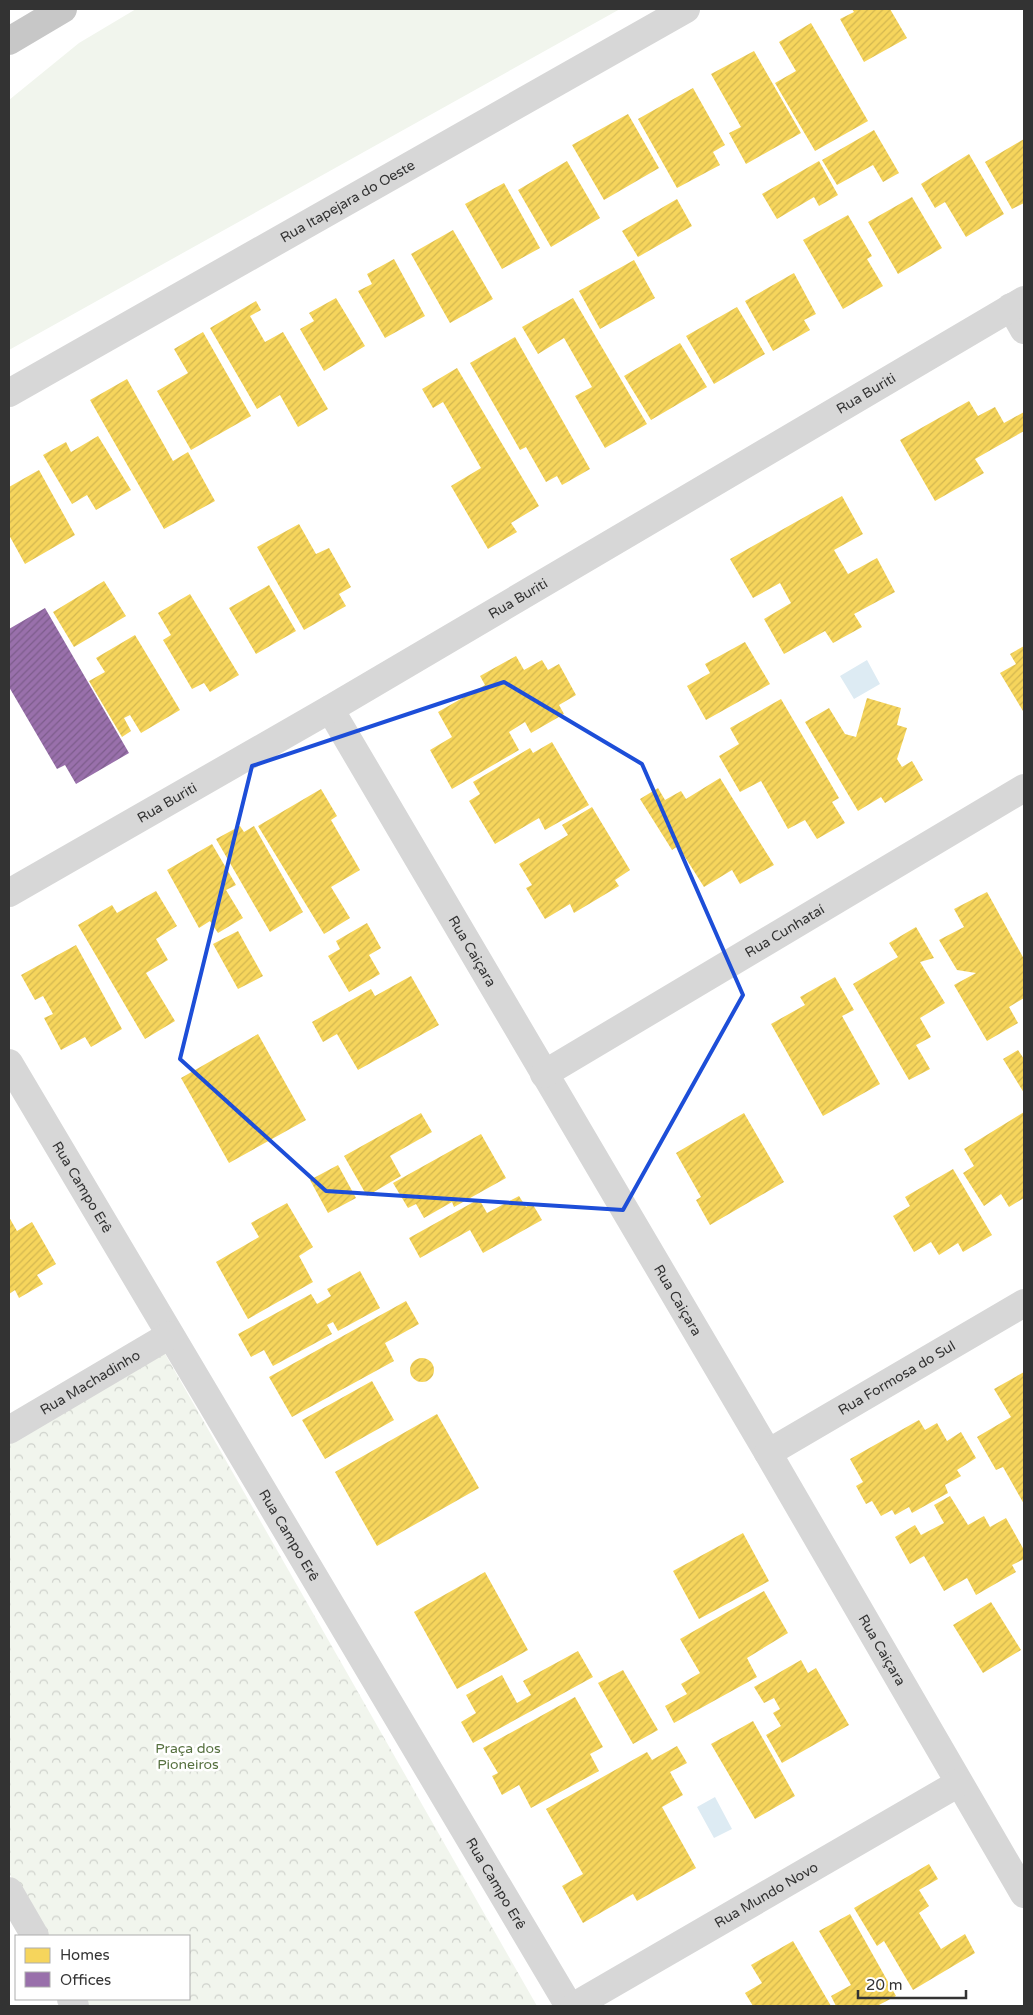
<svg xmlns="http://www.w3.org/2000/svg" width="1033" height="2015" viewBox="0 0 1033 2015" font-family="'Varela Round',sans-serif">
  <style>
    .grass { fill: #f1f5ed }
    .park { fill: url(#park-crowns) }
    .water { fill: #ddebf3 }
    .homes { fill: url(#homes-hatch) }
    .offices { fill: url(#offices-hatch) }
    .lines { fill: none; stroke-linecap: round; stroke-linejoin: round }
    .minor { stroke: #d7d7d7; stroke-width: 28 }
    .trunk { stroke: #c7c7c7; stroke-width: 28 }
    .marked { fill: none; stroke: #1d4ed8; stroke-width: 4; stroke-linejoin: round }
    .labels { text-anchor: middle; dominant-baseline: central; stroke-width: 5; stroke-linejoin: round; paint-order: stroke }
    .street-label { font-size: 14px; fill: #333; stroke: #fff }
    .park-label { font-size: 14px; fill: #56703f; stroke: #fff }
  </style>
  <defs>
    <pattern id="park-crowns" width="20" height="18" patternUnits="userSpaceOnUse" patternTransform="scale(1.25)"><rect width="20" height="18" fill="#f1f5ed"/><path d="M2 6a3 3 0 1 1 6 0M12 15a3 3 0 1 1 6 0" fill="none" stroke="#cfd2cc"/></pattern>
    <pattern id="homes-hatch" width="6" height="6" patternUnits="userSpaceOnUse" patternTransform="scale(1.25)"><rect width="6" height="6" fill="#f6d55c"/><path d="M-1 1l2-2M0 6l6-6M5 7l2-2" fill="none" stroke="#d3b750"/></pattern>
    <pattern id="offices-hatch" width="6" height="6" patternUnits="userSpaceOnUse" patternTransform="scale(1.25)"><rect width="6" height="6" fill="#9970ab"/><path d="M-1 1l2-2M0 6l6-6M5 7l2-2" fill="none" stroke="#7d5d8c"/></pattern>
  </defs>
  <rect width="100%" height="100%" fill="#fff"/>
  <!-- grass -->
  <path class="grass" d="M136 9H620L9 350V100L79 43Z"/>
  <!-- park -->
  <path class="park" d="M164 1352 537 2006H86L81 1999H189V1936H45L9 1873V1442Z"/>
  <!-- water -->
  <path class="water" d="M867 660 880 684 854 699 840 676Z
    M715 1797 732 1829 714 1838 697 1807Z"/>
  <!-- homes -->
  <path class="homes" d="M852 9H890L907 38 864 62 840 19 854 12Z
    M811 23 868 121 815 151 775 83 796 71 779 42Z
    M754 51 801 133 746 164 729 133 741 127 711 74Z
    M693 88 725 145 713 152 720 165 677 188 638 119Z
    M628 114 659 168 604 200 572 145Z
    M874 130 899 173 883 182 873 165 837 185 822 160Z
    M1024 139V203L1012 209 985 162Z
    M969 154 1004 214 966 237 945 202 935 208 921 184Z
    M567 161 600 218 551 247 518 190Z
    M819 161 838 195 819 206 814 197 777 219 762 194Z
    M504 183 540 248 502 269 465 204Z
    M912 197 942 248 898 274 868 222Z
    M677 199 692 226 638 257 622 231Z
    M848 215 872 256 867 259 883 286 843 309 803 240Z
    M453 230 493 299 450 323 411 254Z
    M394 259 425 316 385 338 358 291 372 284 367 274Z
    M634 260 655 298 600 329 579 291Z
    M794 273 816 314 804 320 810 330 773 351 745 301Z
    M336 298 365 346 324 371 300 329 314 321 309 313Z
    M573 298 647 424 605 448 575 396 592 387 564 338 538 354 522 327Z
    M256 301 261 310 250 316 265 342 283 332 328 409 298 427 280 395 257 409 210 328Z
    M737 307 765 354 714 384 686 336Z
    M203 332 251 416 191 450 157 391 188 373 174 349Z
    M515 337 590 469 562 485 557 476 546 482 526 447 520 450 470 363Z
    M680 343 707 387 651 420 624 376Z
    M457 368 539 506 511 523 517 532 488 549 451 486 481 468 443 402 433 408 422 389Z
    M127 379 173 461 188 452 215 501 164 529 90 400Z
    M969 401 978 416 995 407 1004 423 1024 412V431L975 459 984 473 935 501 900 440Z
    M98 436 131 490 96 510 87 495 72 504 43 455 66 442 71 452Z
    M39 470 75 535 25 564 9 535V487Z
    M842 496 863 534 834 550 848 574 877 558 895 592 854 614 862 627 833 643 825 631 784 654 764 619 791 603 780 583 753 598 730 559Z
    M299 524 316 554 329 548 351 587 339 594 346 606 304 630 257 547Z
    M104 581 126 616 74 647 53 612Z
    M269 585 296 631 256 654 229 608Z
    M190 594 239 675 210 692 204 683 192 689 163 640 171 635 158 613Z
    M135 635 180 710 141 733 130 715 124 718 131 731 122 737 89 681 105 672 96 658Z
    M745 642 770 684 706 720 687 686 710 673 705 664Z
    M1024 646V710L1023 711 1000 673 1016 664 1010 654Z
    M516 656 524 670 542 660 548 670 559 664 576 695 559 705 564 714 531 733 525 722 509 732 519 750 452 789 430 750 452 737 438 712 485 685 480 676Z
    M867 698 901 708 897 725 907 728 897 759 902 767 912 761 923 780 885 803 881 797 858 811 805 722 829 708 845 734 856 737Z
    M781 699 839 798 832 802 845 823 817 839 805 820 788 829 761 781 740 792 719 756 739 744 730 728Z
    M552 742 589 805 545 830 539 818 495 844 469 801 480 794 473 782 530 748 533 753Z
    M720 778 774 865 740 884 732 870 704 887 678 846 672 850 640 799 658 788 665 800 681 791 686 799Z
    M321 789 337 816 331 820 360 870 331 887 350 918 324 934 258 826Z
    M592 807 630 870 615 880 619 886 574 913 570 904 545 919 526 888 532 885 519 864 568 835 562 825Z
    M240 826 244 832 254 826 303 912 270 932 216 839Z
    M212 844 236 885 226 890 243 918 218 933 210 921 199 928 167 870Z
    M156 891 177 926 156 939 168 960 146 973 175 1021 145 1039 78 925 112 905 117 913Z
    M987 892 1024 959V998L1009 1007 1018 1023 987 1041 954 985 976 973 957 970 939 940 964 927 954 909Z
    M367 923 381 948 369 955 380 974 349 992 328 956 340 949 336 941Z
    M916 927 934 958 920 962 945 1003 920 1018 931 1037 916 1045 930 1069 909 1080 853 984 898 957 889 943Z
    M238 931 263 976 238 989 213 944Z
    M76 945 122 1029 91 1047 85 1037 61 1050 44 1018 53 1014 43 996 35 1000 21 975Z
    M411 976 439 1025 358 1070 337 1034 323 1042 312 1022 371 989 375 996Z
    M835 977 854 1010 842 1016 880 1084 823 1116 771 1024 805 1005 800 997Z
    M258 1034 306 1120 229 1163 181 1078Z
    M1018 1050 1024 1059V1093L1003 1059Z
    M1024 1112V1198L1009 1207 1001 1194 984 1206 963 1173 974 1166 964 1149Z
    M421 1113 432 1132 390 1156 401 1176 367 1196 344 1156Z
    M744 1113 784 1182 710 1225 696 1200 701 1197 676 1153Z
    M481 1134 506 1178 454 1207 452 1202 424 1218 416 1204 408 1208 393 1183Z
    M338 1165 356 1198 328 1213 310 1180Z
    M953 1169 992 1235 963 1252 958 1243 939 1255 931 1242 914 1252 893 1216 910 1206 905 1197Z
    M519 1196 526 1207 532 1203 542 1220 483 1253 470 1230 420 1258 409 1238 479 1199 487 1213Z
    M287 1203 313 1247 299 1256 313 1282 248 1319 216 1262 259 1237 251 1223Z
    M9 1217 17 1231 32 1222 56 1264 37 1275 43 1284 19 1298 15 1290 9 1294Z
    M360 1271 380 1308 338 1331 333 1322 327 1325 332 1334 273 1366 264 1350 251 1357 238 1334 311 1294 317 1304 331 1296 327 1289Z
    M406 1301 419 1324 385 1343 394 1361 292 1417 269 1377Z
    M410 1370a12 12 0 1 1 24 0a12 12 0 1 1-24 0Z
    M1024 1372V1504L1003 1467 996 1470 977 1437 1011 1417 994 1389Z
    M372 1381 394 1420 325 1459 302 1420Z
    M437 1414 479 1488 377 1546 335 1472Z
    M919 1420 925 1430 937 1423 947 1441 961 1432 976 1458 957 1470 961 1476 945 1485 948 1493 912 1513 909 1507 895 1515 892 1510 881 1516 872 1501 866 1504 856 1486 863 1482 850 1459Z
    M950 1496 968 1525 984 1516 990 1527 1006 1518 1024 1550V1559L1012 1565 1016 1572 976 1595 967 1578 944 1591 924 1556 910 1564 895 1537 915 1525 921 1535 944 1523 934 1505Z
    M743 1533 769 1581 699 1619 673 1571Z
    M485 1572 528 1650 457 1689 414 1612Z
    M764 1591 788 1633 747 1658 757 1677 674 1723 665 1706 687 1694 681 1684 700 1673 680 1639Z
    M991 1602 1021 1650 983 1673 953 1625Z
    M578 1651 593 1677 473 1743 461 1722 476 1713 466 1695 502 1675 517 1703 531 1695 523 1681Z
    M801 1660 808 1673 816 1668 849 1725 782 1763 766 1735 781 1726 773 1713 780 1709 774 1698 764 1703 754 1687Z
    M623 1670 658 1730 633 1744 598 1683Z
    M575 1697 603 1747 590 1754 599 1771 531 1808 519 1785 502 1795 492 1776 498 1773 483 1748Z
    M753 1721 795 1796 755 1819 711 1744Z
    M677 1746 687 1763 670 1772 683 1795 662 1807 696 1868 637 1901 633 1894 583 1923 562 1886 583 1874 546 1809 647 1752 652 1760Z
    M929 1864 938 1879 919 1890 929 1906 919 1913 941 1949 965 1934 975 1953 913 1990 884 1941 877 1946 854 1908Z
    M850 1914 896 1996 877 2006H836L831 1996 851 1985 819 1931Z
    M793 1941 831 2006H753L745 1993 762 1983 751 1965Z"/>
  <!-- offices -->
  <path class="offices" d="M45 608 129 753 76 784 65 765 57 769 9 687V629Z"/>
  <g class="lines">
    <!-- minor -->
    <g class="minor">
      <path d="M1011 307 1024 330"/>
      <path id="s1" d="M9 393 686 9"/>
      <path id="s2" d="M330 709 768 1453 1024 1894"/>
      <path id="s3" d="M9 893 330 709 1024 300"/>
      <path id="s4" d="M9 1063 569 2006"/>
      <path id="s5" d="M544 1074 1024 788"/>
      <path id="s6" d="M9 1430 170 1335"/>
      <path id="s7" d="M768 1453 1024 1303"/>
      <path d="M9 1891 35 1936"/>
      <path d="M71 1999 75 2006"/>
      <path id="s8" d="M574 2006 959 1783"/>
    </g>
    <!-- trunk -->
    <path class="trunk" d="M9 41 63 9"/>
  </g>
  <!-- marked area -->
  <path class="marked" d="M504 682 642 764 743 995 623 1210 326 1191 180 1059 252 766Z"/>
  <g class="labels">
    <!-- street labels -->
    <g class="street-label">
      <text stroke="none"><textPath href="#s1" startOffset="389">Rua Itapejara do Oeste</textPath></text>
      <text stroke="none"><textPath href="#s3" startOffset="992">Rua Buriti</textPath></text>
      <text stroke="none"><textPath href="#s3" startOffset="588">Rua Buriti</textPath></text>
      <text stroke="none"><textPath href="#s3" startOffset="182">Rua Buriti</textPath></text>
      <text stroke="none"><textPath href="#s5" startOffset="280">Rua Cunhataí</textPath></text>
      <text stroke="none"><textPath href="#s2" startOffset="281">Rua Caiçara</textPath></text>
      <text stroke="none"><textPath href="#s4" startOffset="144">Rua Campo Erê</textPath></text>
      <text stroke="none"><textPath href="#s2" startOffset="686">Rua Caiçara</textPath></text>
      <text stroke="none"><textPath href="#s7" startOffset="149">Rua Formosa do Sul</textPath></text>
      <text stroke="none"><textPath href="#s6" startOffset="94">Rua Machadinho</textPath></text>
      <text stroke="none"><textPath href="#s4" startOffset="549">Rua Campo Erê</textPath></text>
      <text stroke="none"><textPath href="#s2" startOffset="1091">Rua Caiçara</textPath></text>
      <text stroke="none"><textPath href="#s4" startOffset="954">Rua Campo Erê</textPath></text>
      <text stroke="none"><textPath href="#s8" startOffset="222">Rua Mundo Novo</textPath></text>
    </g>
    <!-- park labels -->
    <g class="park-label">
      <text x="188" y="1748">Praça dos<tspan x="188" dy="16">Pioneiros</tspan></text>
    </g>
  </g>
  <!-- border -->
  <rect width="1033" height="2015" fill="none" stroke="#333333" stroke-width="20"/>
  <!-- legend -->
  <rect x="15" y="1935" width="175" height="65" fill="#ffffff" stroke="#adadad"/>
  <rect x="25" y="1948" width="25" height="15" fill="#f6d55c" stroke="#adadad"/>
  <text x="60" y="1960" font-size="15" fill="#333333">Homes</text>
  <rect x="25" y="1972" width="25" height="15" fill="#9970ab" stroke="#adadad"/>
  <text x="60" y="1985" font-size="15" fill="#333333">Offices</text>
  <!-- scale -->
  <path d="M858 1990v8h108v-8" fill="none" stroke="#333333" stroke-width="2.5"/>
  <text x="866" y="1990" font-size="15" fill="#333333" stroke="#ffffff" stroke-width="4" paint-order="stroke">20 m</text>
</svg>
